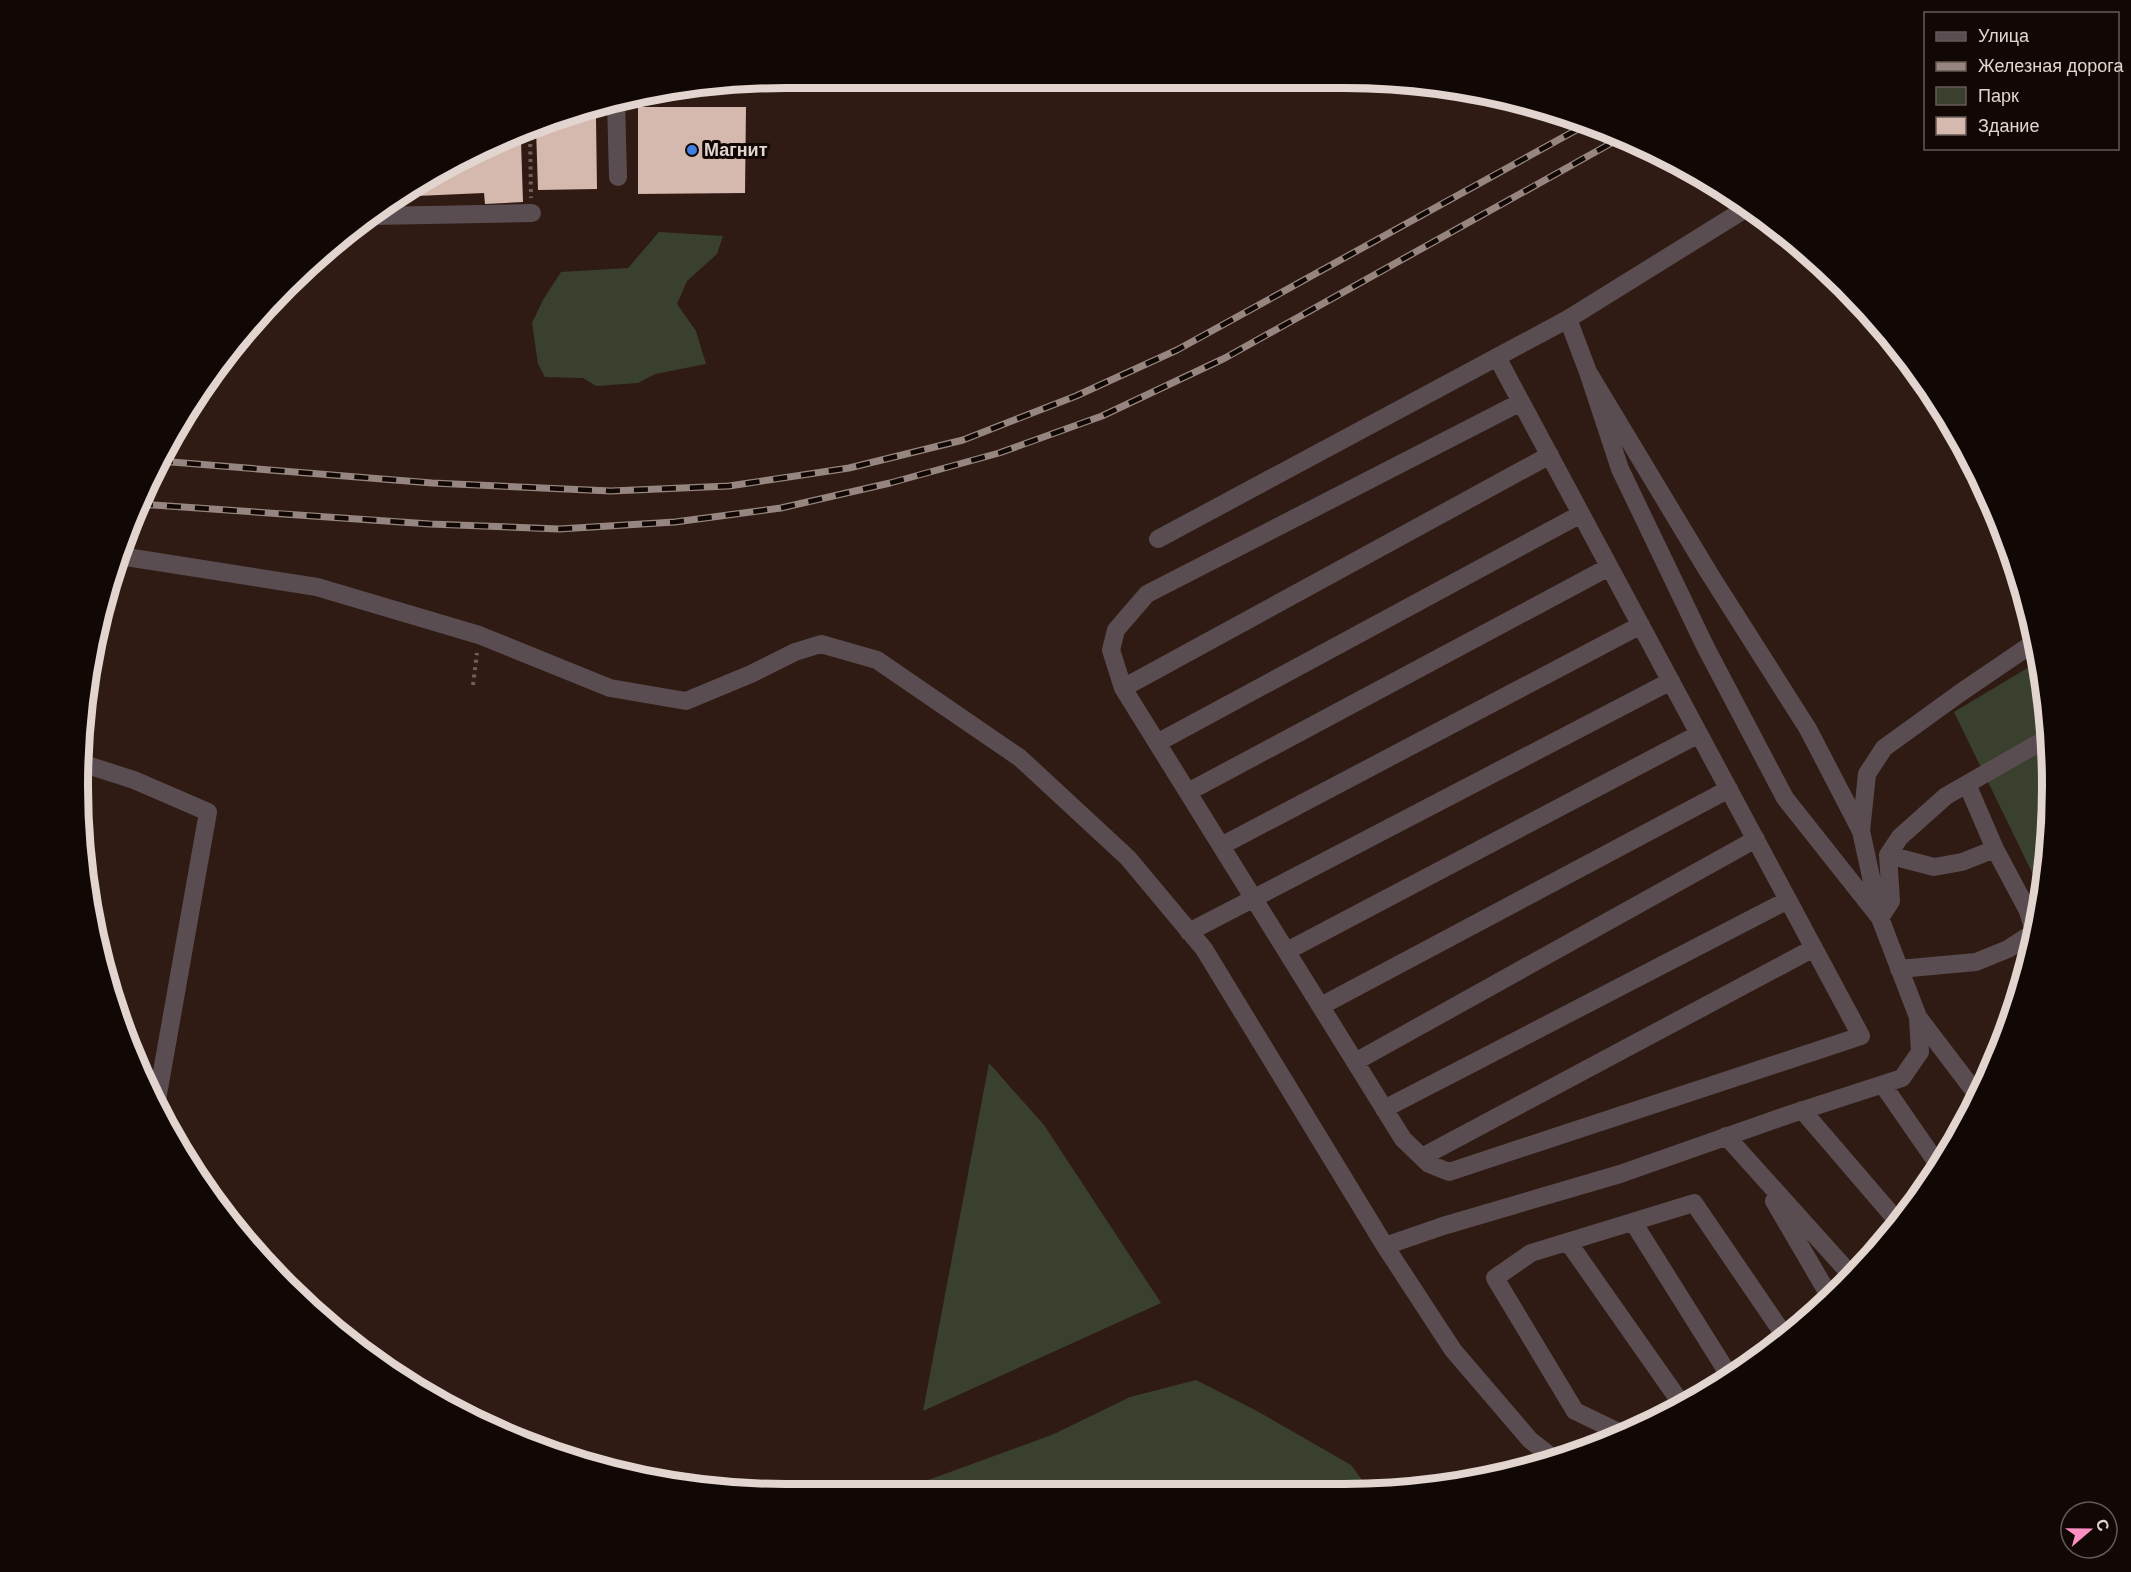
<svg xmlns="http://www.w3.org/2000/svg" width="2131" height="1572" viewBox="0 0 2131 1572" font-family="'DM Sans',sans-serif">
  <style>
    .green { fill: #39412e }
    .building { fill: #d5b9ae }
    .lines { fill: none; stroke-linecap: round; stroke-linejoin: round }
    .path { stroke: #726058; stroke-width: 4; stroke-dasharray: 3 4.5; stroke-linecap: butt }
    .minor { stroke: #5a4d51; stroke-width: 18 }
    .rail-casing { stroke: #96867f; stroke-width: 7 }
    .rail { stroke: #110805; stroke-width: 4.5; stroke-dasharray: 14; stroke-linecap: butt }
    .shop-dot { fill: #3f7fe0; stroke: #110805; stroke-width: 2 }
    .labels { text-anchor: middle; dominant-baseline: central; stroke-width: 6; stroke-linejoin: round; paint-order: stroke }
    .poi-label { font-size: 18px; font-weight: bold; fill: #e2d4ce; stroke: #110805; text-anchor: start }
    .rim { fill: none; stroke: #e2d4ce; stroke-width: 8 }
  </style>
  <rect width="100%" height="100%" fill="#2f1b13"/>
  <!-- green -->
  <path class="green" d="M659 232 723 236 717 254 687 281 677 304 696 331 706 364 655 374 638 383 596 386 583 378 545 377 538 364 532 323 543 300 561 272 628 268Z
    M2039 661 2051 739 2047 878 2043 895 1954 712Z
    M989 1063 1044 1125 1161 1303 923 1411Z
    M1196 1380 1257 1411 1351 1465 1368 1488 898 1491 1054 1434 1130 1397Z
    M560 1452 692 1478 679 1483 602 1470Z"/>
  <!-- building -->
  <path class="building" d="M638 107H746L745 193 638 194Z
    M560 118H596L597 189 538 190 536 127Z
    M501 141H521L523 202 485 204 484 193 394 197 473 151Z"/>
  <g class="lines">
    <!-- path -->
    <path class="path" d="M530 129 531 198
      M473 685 477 653"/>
    <!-- minor -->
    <path class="minor" d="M616 100 618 177
      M371 216 532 213
      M1568 319 1588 372 1709 573 1808 729 1861 831 1880 918 1918 1017 1978 1096
      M1497 357 1521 402 1861 1036 1449 1172 1429 1164 1403 1139 1123 688 1111 650 1116 630 1147 594 1521 402
      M1588 372 1620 469 1706 648 1785 798 1880 918 1891 901 1888 855 1900 837 1946 796 2051 736
      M1158 539 1568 319 1750 206
      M120 556 317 587 479 635 610 688 686 701 751 674 795 652 821 644 877 660 1020 758 1128 858 1204 949 1385 1246 1453 1350 1530 1440 1552 1457
      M1123 688 1550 455
      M1157 743 1581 514
      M84 764 134 780 208 812 157 1100
      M1967 784 1995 849 2028 911 2034 932
      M1188 792 1609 567
      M1861 831 1867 774 1884 748 1960 693 2035 642
      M1221 846 1641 625
      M1888 855 1934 867 1962 862 1995 849
      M1189 932 1671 681
      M1287 951 1699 734
      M1899 969 1976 962 2008 949 2034 932
      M1321 1006 1729 789
      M1355 1062 1756 839
      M1883 1085 1939 1166
      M1384 1109 1788 900
      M1802 1110 1899 1223
      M1726 1136 1852 1276
      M1422 1157 1814 948
      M1774 1201 1830 1297
      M1633 1222 1729 1375
      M1568 1242 1681 1403
      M1385 1246 1443 1226 1620 1174 1788 1115 1902 1078 1920 1052 1918 1018
      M1625 1435 1575 1411 1495 1278 1531 1253 1694 1203 1786 1338"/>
    <defs>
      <path id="rail" d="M159 461 432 483 611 491 729 486 849 468 963 440 1076 396 1177 350 1589 123
        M139 504 430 524 559 529 675 522 781 508 890 483 999 453 1102 416 1225 358 1624 136"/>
    </defs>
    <!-- rail casing -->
    <use href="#rail" class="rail-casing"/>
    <!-- rail -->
    <use href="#rail" class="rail"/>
  </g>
  <!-- markers -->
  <circle class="shop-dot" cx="692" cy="150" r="6"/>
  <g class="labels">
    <!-- poi labels -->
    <g class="poi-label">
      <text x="704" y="150">Магнит</text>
    </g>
  </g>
  <!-- crop -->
  <path d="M0 0H2131V1572H0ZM786 88H1344A698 698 0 0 1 2042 786V786A698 698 0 0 1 1344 1484H786A698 698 0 0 1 88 786V786A698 698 0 0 1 786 88Z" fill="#110805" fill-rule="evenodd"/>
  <path class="rim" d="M786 88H1344A698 698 0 0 1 2042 786V786A698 698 0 0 1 1344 1484H786A698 698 0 0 1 88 786V786A698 698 0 0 1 786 88Z"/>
  <!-- legend -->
  <rect x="1924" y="12" width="195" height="138" fill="#110805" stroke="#655a55" stroke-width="1.5"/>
  <rect x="1936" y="32" width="30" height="9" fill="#5a4d51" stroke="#655a55" stroke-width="1.5"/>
  <text x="1978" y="42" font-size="18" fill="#e2d4ce">Улица</text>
  <rect x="1936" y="62" width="30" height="9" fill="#96867f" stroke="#655a55" stroke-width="1.5"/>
  <text x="1978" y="72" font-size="18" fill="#e2d4ce">Железная дорога</text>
  <rect x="1936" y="87" width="30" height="18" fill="#39412e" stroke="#655a55" stroke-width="1.5"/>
  <text x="1978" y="102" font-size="18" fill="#e2d4ce">Парк</text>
  <rect x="1936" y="117" width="30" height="18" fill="#d5b9ae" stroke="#655a55" stroke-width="1.5"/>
  <text x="1978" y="132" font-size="18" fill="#e2d4ce">Здание</text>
  <!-- north arrow -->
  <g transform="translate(2089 1530) rotate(70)"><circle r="28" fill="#110805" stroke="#655a55" stroke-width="1.5"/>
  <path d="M0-4.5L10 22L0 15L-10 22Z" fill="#fc8fc3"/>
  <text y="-9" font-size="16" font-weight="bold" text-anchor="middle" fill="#e2d4ce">С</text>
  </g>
</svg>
